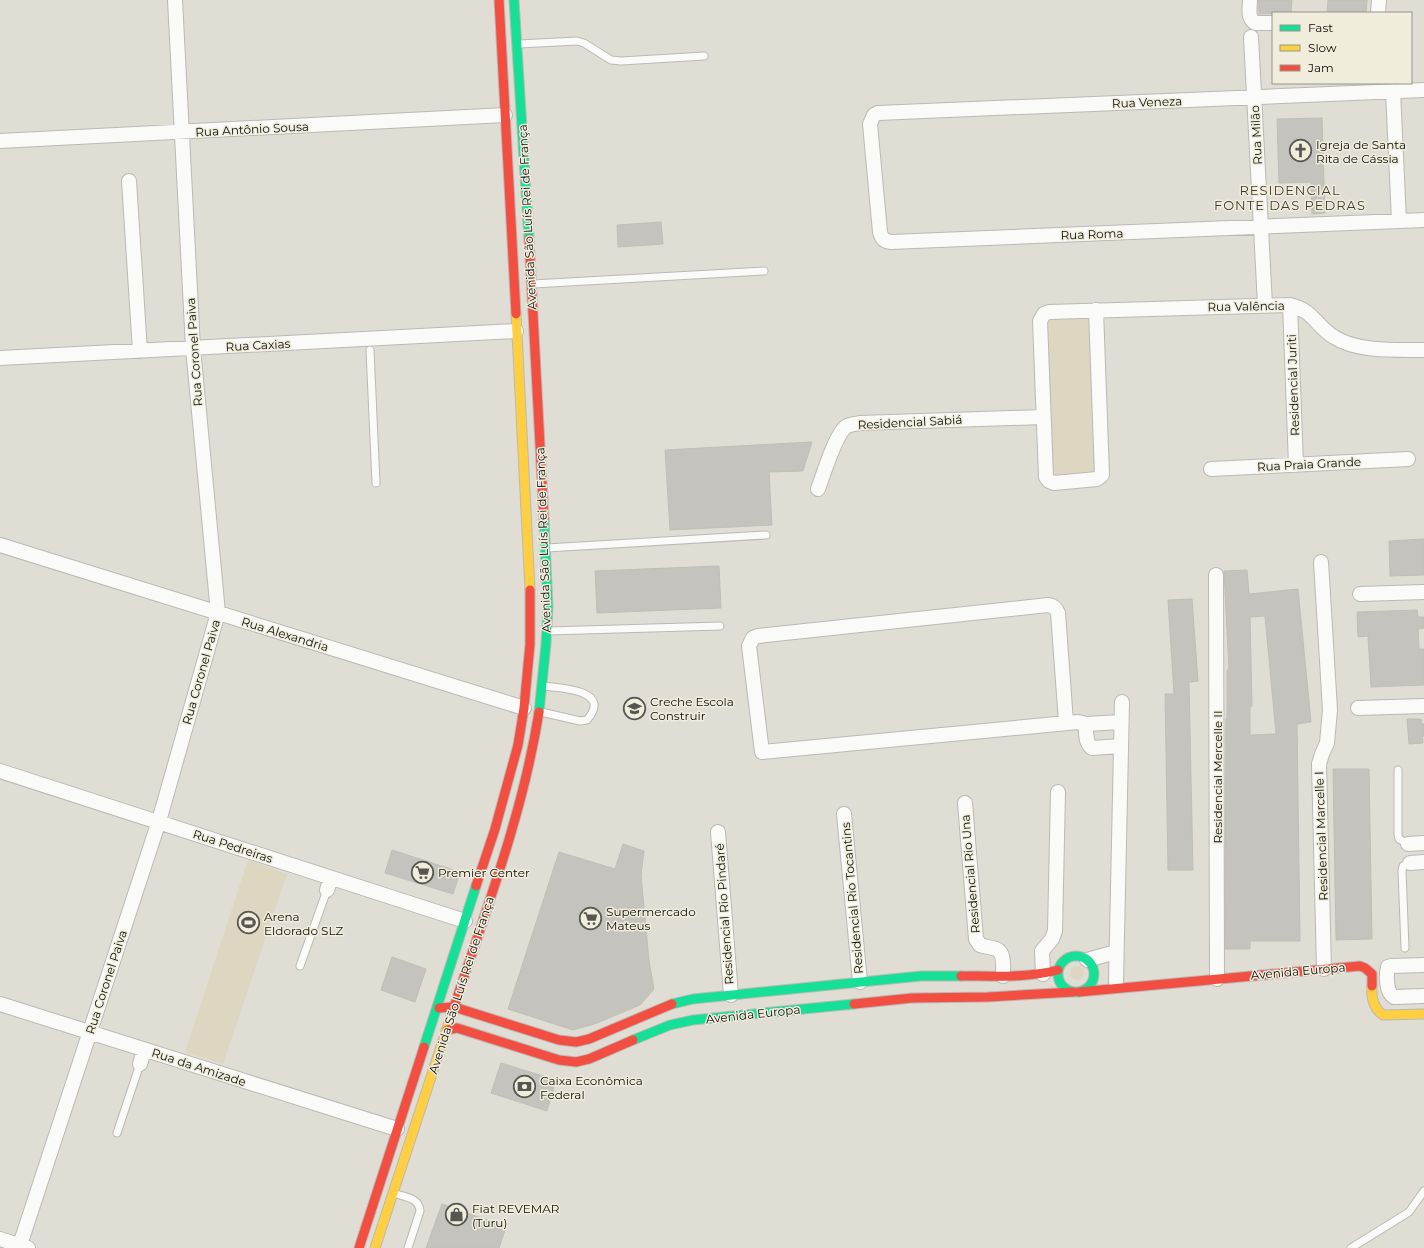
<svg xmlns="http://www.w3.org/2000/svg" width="1424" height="1248" viewBox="0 0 1424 1248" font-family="Montserrat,sans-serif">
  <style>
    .green { fill: #ddd6c0 }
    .building { fill: #c5c3bd; stroke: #c0beb7; fill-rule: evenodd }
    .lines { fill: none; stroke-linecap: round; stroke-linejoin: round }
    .lane-casing { stroke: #bbb9b3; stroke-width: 9 }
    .street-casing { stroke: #bbb9b3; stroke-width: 16 }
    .fast-casing { stroke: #bbb9b3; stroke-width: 11 }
    .slow-casing { stroke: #bbb9b3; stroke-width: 11 }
    .jam-casing { stroke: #bbb9b3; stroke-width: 11 }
    .lane { stroke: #fafaf9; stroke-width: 7 }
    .street { stroke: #fafaf9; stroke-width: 14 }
    .fast { stroke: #16e098; stroke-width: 9 }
    .slow { stroke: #ffcf43; stroke-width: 9 }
    .jam { stroke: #f24e42; stroke-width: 9 }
    .labels { text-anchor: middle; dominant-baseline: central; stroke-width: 3; stroke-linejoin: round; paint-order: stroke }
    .street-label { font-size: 12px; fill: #0f0e09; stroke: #f1eddd }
    .poi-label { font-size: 12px; fill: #0f0e09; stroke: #f1eddd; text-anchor: start }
    .neighbourhood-label { font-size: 13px; letter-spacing: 1px; fill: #3f3b2f; stroke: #f1eddd }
  </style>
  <rect width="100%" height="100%" fill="#e0ddd5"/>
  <!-- green -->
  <path class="green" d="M1090 317 1096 473 1057 476 1054 474 1053 471 1046 325 1051 318Z
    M248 860 287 874 223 1064 185 1052Z
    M1070 973a7 7 0 1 1 14 0a7 7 0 1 1-14 0Z"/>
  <!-- building -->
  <path class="building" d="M1258 0H1292L1291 13 1259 14Z
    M1328 0H1367L1366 13H1327Z
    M1322 118 1325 213 1312 214 1311 182 1279 183 1277 119Z
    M661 222 663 244 618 247 617 225Z
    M812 442 803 471 769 472 772 525 670 530 665 450Z
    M1424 539V575L1390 576 1389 541Z
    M719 566 721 608 597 613 595 571Z
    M1247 570 1249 594 1298 589 1311 722 1297 724 1300 941H1250V949H1225L1226 719H1227V670H1229L1224 571ZM1265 616 1276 734 1250 735V706H1252L1250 617Z
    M1192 599 1198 681 1189 682 1193 870H1168L1165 694H1174L1168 600Z
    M1417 610 1418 617H1424V628L1418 629 1419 649H1424V685L1371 687 1368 636 1358 637 1357 612Z
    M1407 719H1421L1422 724H1424V736H1422L1423 743 1409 744Z
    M1333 769H1369L1372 939 1336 940Z
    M623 844 644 851 641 875 649 961 654 989 640 1005 597 1023 573 1030 508 1009 559 852 615 869Z
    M392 850 460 872 453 894 385 873Z
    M392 957 426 969 415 1002 381 990Z
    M501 1063 556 1080 547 1111 491 1093Z
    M442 1204 506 1227 499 1248H426Z"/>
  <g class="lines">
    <defs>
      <path id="lane" d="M519 44 577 41 584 43 611 60 621 61 704 56
        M533 284 764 271
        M370 350 376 483
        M547 548 766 535
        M549 631 720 626
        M541 712 580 721 587 720C613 690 561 688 543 686
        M1398 770V835L1399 839 1408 844
        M1405 948 1402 871 1403 866 1410 863
        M300 966 327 890
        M117 1133 140 1064
        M396 1194C406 1197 419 1198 420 1211L408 1248
        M1351 1248 1409 1212 1424 1191"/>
      <path id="street" d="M1250 0C1250 9 1247 17 1255 23H1273
        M1378 13 1379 0
        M1251 37 1265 305
        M1424 90 878 113 874 115 870 124 880 232C882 239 884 241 891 242L1424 220
        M1393 91 1399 221
        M0 141 505 115
        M129 181 140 351
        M1290 305 1296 465
        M1096 310 1102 475 1097 479 1054 483 1049 481 1046 477 1040 321 1044 314 1049 312 1290 305C1313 310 1316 326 1334 337 1357 352 1397 350 1424 350
        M0 358 516 331
        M1211 469 1408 459
        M818 489C823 476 836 432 847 426 851 424 856 424 860 423L1043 417
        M0 545 524 708
        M1321 562 1330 710 1327 743 1322 754 1319 764 1324 969
        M1216 575 1217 979
        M1360 594 1424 592
        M1358 708 1424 706
        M1066 722 1058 613C1056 608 1054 606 1048 605L758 636 753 638 749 646 762 752 1078 722 1086 724C1086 732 1085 743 1092 748L1121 746
        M1086 724 1121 722
        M0 771 465 921
        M965 803 976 939 980 945C985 947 991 947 996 949 1005 952 1003 968 1003 976
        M844 814 860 982
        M718 832 731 995
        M1408 844 1424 843
        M1410 863 1424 862
        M327 890 331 878
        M1087 960 1116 952
        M1424 965 1391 966 1388 967C1386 975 1386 993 1394 997L1424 996
        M1043 974 1042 951 1052 939 1055 931 1058 792
        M1116 982 1122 702
        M0 1004 397 1129
        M140 1064 144 1050
        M0 1239 28 1248
        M19 1248 159 821 218 613 193 348 175 0"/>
      <path id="fast" d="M514 0 529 239
        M539 712 546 644 548 607 544 520
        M1058 974a18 18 0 1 1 36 0a18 18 0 1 1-36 0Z
        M672 1004 693 999 921 976H961
        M633 1040 670 1025 693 1020 854 1004
        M424 1047 476 886"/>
      <path id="slow" d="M516 314 530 590
        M1372 986C1371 998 1373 1008 1383 1015L1424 1014
        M375 1248 454 1007"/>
      <path id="jam" d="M499 0 516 314
        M529 239 544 520
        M476 886 495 829 518 745 524 708 530 644V590
        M961 976C993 976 1027 978 1058 970
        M1079 992 1360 966 1365 968 1372 974V986
        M854 1004 912 998 988 997 1073 992
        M454 1007C486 910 523 813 539 712
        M439 1008 454 1007 559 1040 576 1042 589 1039 672 1004
        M447 1030 457 1028 559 1060 576 1062 589 1059 633 1040
        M359 1248 424 1047"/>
    </defs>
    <!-- lane casing -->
    <use href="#lane" class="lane-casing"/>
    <!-- street casing -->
    <use href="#street" class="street-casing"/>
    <!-- fast casing -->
    <use href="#fast" class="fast-casing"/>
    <!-- slow casing -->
    <use href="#slow" class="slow-casing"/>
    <!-- jam casing -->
    <use href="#jam" class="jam-casing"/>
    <!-- lane -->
    <use href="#lane" class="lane"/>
    <!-- street -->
    <use href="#street" class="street"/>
    <!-- fast -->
    <use href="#fast" class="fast"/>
    <!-- slow -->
    <use href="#slow" class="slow"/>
    <!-- jam -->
    <use href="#jam" class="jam"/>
  </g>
  <!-- icons -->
  <defs>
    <symbol id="church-ring" viewBox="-11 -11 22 22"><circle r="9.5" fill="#f1eddd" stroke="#585650" stroke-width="1.5"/><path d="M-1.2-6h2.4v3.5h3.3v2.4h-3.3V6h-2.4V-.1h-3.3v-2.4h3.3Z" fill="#585650"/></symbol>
    <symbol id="school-ring" viewBox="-11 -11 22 22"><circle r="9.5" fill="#f1eddd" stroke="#585650" stroke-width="1.5"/><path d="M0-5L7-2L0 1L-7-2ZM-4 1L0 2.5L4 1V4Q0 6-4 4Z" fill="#585650"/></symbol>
    <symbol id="supermarket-ring" viewBox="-11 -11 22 22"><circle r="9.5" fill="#f1eddd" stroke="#585650" stroke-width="1.5"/><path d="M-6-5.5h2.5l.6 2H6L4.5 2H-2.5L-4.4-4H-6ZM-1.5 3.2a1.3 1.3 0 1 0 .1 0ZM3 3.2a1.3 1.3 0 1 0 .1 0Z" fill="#585650"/></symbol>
    <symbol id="stadium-ring" viewBox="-11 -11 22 22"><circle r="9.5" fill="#f1eddd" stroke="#585650" stroke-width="1.5"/><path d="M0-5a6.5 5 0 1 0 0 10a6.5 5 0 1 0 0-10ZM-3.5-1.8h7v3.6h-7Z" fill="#585650"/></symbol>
    <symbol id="bank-ring" viewBox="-11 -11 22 22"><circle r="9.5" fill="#f1eddd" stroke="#585650" stroke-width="1.5"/><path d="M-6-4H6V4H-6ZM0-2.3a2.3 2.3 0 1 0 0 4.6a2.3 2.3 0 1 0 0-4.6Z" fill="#585650"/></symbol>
    <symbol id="shop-ring" viewBox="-11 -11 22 22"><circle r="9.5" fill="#f1eddd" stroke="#585650" stroke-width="1.5"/><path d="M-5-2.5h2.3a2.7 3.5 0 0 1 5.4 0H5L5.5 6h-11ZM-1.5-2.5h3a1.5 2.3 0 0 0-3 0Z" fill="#585650"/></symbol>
  </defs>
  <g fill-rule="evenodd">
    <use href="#church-ring" x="1288" y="138" width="25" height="25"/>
    <use href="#school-ring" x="622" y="696" width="25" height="25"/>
    <use href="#supermarket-ring" x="410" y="860" width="25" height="25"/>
    <use href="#supermarket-ring" x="578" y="906" width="25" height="25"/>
    <use href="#stadium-ring" x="236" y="910" width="25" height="25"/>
    <use href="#bank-ring" x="512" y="1074" width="25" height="25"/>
    <use href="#shop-ring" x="444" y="1202" width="25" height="25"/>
  </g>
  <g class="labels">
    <!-- street labels -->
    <g class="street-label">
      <text transform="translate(1147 102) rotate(-2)">Rua Veneza</text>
      <text transform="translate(252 129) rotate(-3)">Rua Antônio Sousa</text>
      <text transform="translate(1256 135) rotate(-93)">Rua Milão</text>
      <text transform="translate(527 217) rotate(-93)">Avenida São Luís Rei de França</text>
      <text transform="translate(1092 234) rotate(-2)">Rua Roma</text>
      <text transform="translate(1246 306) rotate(-1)">Rua Valência</text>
      <text transform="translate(258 345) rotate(-3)">Rua Caxias</text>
      <text transform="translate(194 352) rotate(-94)">Rua Coronel Paiva</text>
      <text transform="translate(1293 385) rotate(-92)">Residencial Juriti</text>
      <text transform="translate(910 422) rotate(-3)">Residencial Sabiá</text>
      <text transform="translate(1309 464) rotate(-3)">Rua Praia Grande</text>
      <text transform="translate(543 540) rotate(-92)">Avenida São Luís Rei de França</text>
      <text transform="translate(285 634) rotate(17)">Rua Alexandria</text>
      <text transform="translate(201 672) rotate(-74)">Rua Coronel Paiva</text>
      <text transform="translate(1217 777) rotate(-90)">Residencial Mercelle II</text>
      <text transform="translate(1321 836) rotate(-92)">Residencial Marcelle I</text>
      <text transform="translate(233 846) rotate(18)">Rua Pedreiras</text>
      <text transform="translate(970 874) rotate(-95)">Residencial Rio Una</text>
      <text transform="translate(852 898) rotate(-95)">Residencial Rio Tocantins</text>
      <text transform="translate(724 914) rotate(-94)">Residencial Rio Pindaré</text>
      <text transform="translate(1298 971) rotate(-5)">Avenida Europa</text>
      <text transform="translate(106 982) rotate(-72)">Rua Coronel Paiva</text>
      <text transform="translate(461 985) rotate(-72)">Avenida São Luís Rei de França</text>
      <text transform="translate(753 1014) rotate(-6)">Avenida Europa</text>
      <text transform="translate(199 1067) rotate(18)">Rua da Amizade</text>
    </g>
    <!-- poi labels -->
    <g class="poi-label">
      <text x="1316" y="144">Igreja de Santa<tspan x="1316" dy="14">Rita de Cássia</tspan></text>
      <text x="650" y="701">Creche Escola<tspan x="650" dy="14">Construir</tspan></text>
      <text x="438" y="872">Premier Center</text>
      <text x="606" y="911">Supermercado<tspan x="606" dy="14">Mateus</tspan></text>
      <text x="264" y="916">Arena<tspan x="264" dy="14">Eldorado SLZ</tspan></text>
      <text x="540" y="1080">Caixa Econômica<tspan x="540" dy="14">Federal</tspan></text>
      <text x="472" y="1208">Fiat REVEMAR<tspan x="472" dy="14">(Turu)</tspan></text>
    </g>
    <!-- neighbourhood labels -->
    <g class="neighbourhood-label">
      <text x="1290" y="190">RESIDENCIAL<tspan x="1290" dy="15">FONTE DAS PEDRAS</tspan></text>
    </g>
  </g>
  <!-- legend -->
  <rect x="1272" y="12" width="140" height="72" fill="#f1eddd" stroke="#979488"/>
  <rect x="1280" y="25" width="20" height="6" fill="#16e098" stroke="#979488"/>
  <text x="1308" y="32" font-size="12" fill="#0f0e09">Fast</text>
  <rect x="1280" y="45" width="20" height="6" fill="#ffcf43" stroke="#979488"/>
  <text x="1308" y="52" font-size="12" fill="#0f0e09">Slow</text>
  <rect x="1280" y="65" width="20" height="6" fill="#f24e42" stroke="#979488"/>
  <text x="1308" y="72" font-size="12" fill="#0f0e09">Jam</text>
</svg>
